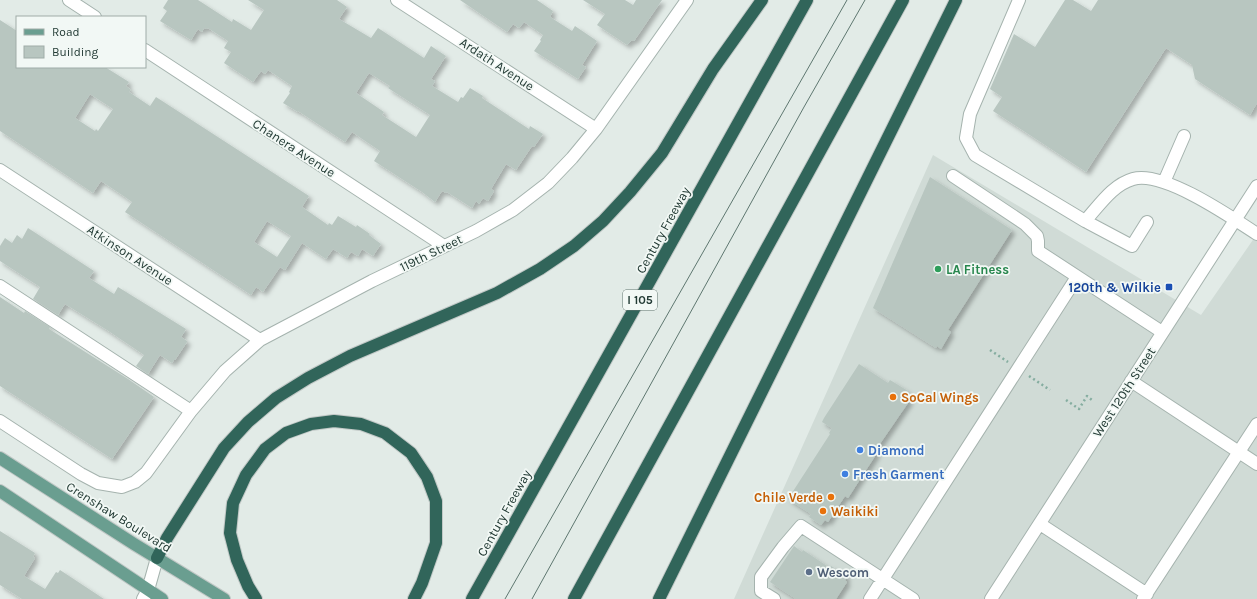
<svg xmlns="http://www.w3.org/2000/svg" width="1257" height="599" viewBox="0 0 1257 599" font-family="Karla,sans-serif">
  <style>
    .built { fill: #d0dbd6 }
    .building { fill: #b8c6c0; fill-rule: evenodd; filter: url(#shadow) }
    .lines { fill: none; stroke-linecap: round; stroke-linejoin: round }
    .minor-casing { stroke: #a5b3ae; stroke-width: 14 }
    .major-casing { stroke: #c1c8c6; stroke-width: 14 }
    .highway-casing { stroke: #c1c8c6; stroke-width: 14 }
    .path { stroke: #85ada0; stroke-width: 2.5; stroke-dasharray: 2 3; stroke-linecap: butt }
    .minor { stroke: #fff; stroke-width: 12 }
    .major { stroke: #6a9e90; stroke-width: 12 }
    .highway { stroke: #31655a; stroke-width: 12 }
    .tram { stroke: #5e7770; stroke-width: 1 }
    .leisure-dot { fill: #2e9e5b; stroke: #f2f8f5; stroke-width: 1.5 }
    .transit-dot { fill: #1a4fb4; stroke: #f2f8f5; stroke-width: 1.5 }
    .food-dot { fill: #e8710a; stroke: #f2f8f5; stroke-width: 1.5 }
    .shop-dot { fill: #3f7fe0; stroke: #f2f8f5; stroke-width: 1.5 }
    .service-dot { fill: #5c6f8a; stroke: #f2f8f5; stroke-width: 1.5 }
    .labels { text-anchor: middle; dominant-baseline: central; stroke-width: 3.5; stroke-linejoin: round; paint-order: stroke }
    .shield { fill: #f2f8f5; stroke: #61746f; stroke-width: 1 }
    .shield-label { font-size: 12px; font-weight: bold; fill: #233b35 }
    .street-label { font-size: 13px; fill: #233b35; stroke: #f2f8f5 }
    .leisure-label { font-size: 13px; font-weight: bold; fill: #27864d; stroke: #f2f8f5; text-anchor: start }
    .transit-label { font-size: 13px; font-weight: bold; fill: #164399; stroke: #f2f8f5; text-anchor: end }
    .food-label { font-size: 13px; font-weight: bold; fill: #c56008; stroke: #f2f8f5; text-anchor: start }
    .shop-label { font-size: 13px; font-weight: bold; fill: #366cbe; stroke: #f2f8f5; text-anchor: start }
    .service-label { font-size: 13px; font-weight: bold; fill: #4e5e75; stroke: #f2f8f5; text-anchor: start }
  </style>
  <defs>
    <filter id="shadow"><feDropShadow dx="3.5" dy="3.5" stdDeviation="2" flood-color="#0004"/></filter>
  </defs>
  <rect width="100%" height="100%" fill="#e2ebe7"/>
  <!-- built -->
  <path class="built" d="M933 155 1201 315 1257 234V599H734Z"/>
  <!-- building -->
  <path class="building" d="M168 0H198L232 22 233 19 251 30 264 10 248 0H337L347 7 339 19 371 38 378 28 424 58 431 46 446 56 431 79 435 81 432 86 458 102 461 97 463 98 470 88 483 96 482 98 529 129 530 126 543 134 534 147 532 146 516 170 506 164 491 189 494 191 488 201 483 198 479 204 476 201 472 208 447 192 446 193 442 191 435 202 422 192 374 161 380 151 352 132 345 142 298 111V112L283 103 290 93 289 92 292 86 268 70 265 74 261 71 253 82 224 63 231 52 224 48 228 41 208 28 207 29 204 28 202 32 198 29 191 40 160 21 167 11 163 8ZM369 73 390 86 388 88 430 115 416 137 382 115 384 112 356 93Z
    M460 0H537L553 11 550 17 572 31 575 26 597 41 582 65 586 67 578 79 534 51 541 41 540 40 543 35 524 22 519 28 513 24 507 32Z
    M583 0H625L633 5 636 0H662L634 41 632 40 627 45 597 25 605 14Z
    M1065 0H1073L1091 11 1098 0H1257V103L1250 115 1195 79 1192 65 1166 48 1086 172 993 111 1002 97 990 89 1014 34 1035 47Z
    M0 20 17 31V67H105L129 82 126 86 131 90 129 92 150 106 156 97 309 196 302 207 328 225 329 223 332 225 338 216 356 227 357 225 370 234 369 235 381 244 373 256 362 249 358 256 351 252 347 258 333 249 326 259 302 243 285 270 280 267 263 292 256 287 251 295 125 212 132 202 125 197 101 181 93 193 0 131ZM90 94 113 109 98 131 96 129 95 131 75 118ZM267 221 291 236 277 257 254 242Z
    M930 177 1012 230 948 330 951 332 941 349 937 346 936 348 873 308Z
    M28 228 94 271 89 278 114 294 118 287 186 329 181 337 187 341V342L175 360H174L172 363 160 355 148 374 136 366 144 355 107 330 65 304 58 315 33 299 40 287 0 261V246L5 238 12 243 17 235 22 239Z
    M0 297 24 313 25 311 50 327 49 329 128 379 154 397 112 459 0 386Z
    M859 364 888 383 890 380 908 391 906 394 908 395 906 398 910 400 875 451 877 453 848 498 845 496 828 522 825 520 821 525 809 517 811 514 788 499 830 434 829 433 832 428 822 422 824 418Z
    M0 531 35 553 33 557 35 558 24 576 45 589 56 572 58 573 60 570 104 599H22L0 585Z
    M794 546 802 552 803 550 830 568 831 566 847 576 845 580 847 582 836 599H796L770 582Z"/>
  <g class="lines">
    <defs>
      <path id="minor" d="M69 0 95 17
        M397 0 596 129
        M1019 0 970 114 966 138 975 155 1085 221C1099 206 1112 185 1133 179 1163 170 1231 217 1257 234
        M145 50 444 246
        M0 170 260 340
        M953 176 1025 224 1037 236 1038 241V251L1162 332
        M1164 182 1184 136
        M1085 221 1132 246 1147 222
        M0 286 191 411
        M1131 381 1257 464
        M0 421 81 474 98 483 122 487 135 482 146 473 191 411 225 371 260 340 372 281 476 231 513 210 548 183 572 158 596 129 687 0
        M1040 524 1147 594
        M143 599 148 590 157 558
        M774 599 761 591V577L783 547 801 526 913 599
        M870 599 1077 277
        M991 599 1257 186
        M1143 599 1257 424"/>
      <path id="major" d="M0 458 134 544 224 599
        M0 491 162 599"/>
      <path id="highway" d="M157 558 167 538 224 448 248 422 276 398 308 378 350 356 497 293 540 269 574 246 603 221 630 192 662 153 713 69 762 0
        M256 599 248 586 237 560 230 533 233 503 246 475 265 449 286 433 311 424 334 421 361 424 385 433 411 453 427 477 436 501V543L422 583 414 599
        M472 599 807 0
        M574 599 903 0
        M659 599 956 0"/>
    </defs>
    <!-- minor casing -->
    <use href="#minor" class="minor-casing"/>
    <!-- major casing -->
    <use href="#major" class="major-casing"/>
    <!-- highway casing -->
    <use href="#highway" class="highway-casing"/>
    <!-- path -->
    <path class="path" d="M990 350 1008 362
      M1029 376 1050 390
      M1066 400 1079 409 1087 396 1092 400"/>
    <!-- minor -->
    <use href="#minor" class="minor"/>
    <!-- major -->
    <use href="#major" class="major"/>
    <!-- highway -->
    <use href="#highway" class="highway"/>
    <!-- tram -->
    <path class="tram" d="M505 599 847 0
      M532 599 804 107 865 0"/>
  </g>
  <!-- markers -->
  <circle class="leisure-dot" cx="938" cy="269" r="4"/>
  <rect class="transit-dot" x="1165" y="283" width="8" height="8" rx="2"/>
  <g class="food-dot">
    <circle cx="893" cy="397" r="4"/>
    <circle cx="831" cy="497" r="4"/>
    <circle cx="823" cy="511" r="4"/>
  </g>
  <g class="shop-dot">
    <circle cx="860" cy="450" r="4"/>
    <circle cx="845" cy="474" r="4"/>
  </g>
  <circle class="service-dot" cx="809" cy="572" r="4"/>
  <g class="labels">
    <!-- shield labels -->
    <rect class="shield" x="623" y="290" width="34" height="20" rx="3"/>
    <g class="shield-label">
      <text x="640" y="300">I 105</text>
    </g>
    <!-- street labels -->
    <g class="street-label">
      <text transform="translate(497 64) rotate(33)">Ardath Avenue</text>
      <text transform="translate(294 148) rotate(33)">Chanera Avenue</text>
      <text transform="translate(663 230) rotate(-61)">Century Freeway</text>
      <text transform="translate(431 253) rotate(-26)">119th Street</text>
      <text transform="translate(130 255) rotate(33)">Atkinson Avenue</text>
      <text transform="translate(1124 392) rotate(-57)">West 120th Street</text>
      <text transform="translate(504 513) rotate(-61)">Century Freeway</text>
      <text transform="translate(119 517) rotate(32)">Crenshaw Boulevard</text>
    </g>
    <!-- leisure labels -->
    <g class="leisure-label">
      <text x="946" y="269">LA Fitness</text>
    </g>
    <!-- transit labels -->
    <g class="transit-label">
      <text x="1161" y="287">120th &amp; Wilkie</text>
    </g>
    <!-- food labels -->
    <g class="food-label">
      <text x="901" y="397">SoCal Wings</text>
      <text x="823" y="497" text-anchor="end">Chile Verde</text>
      <text x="831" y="511">Waikiki</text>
    </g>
    <!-- shop labels -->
    <g class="shop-label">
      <text x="868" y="450">Diamond</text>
      <text x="853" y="474">Fresh Garment</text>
    </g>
    <!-- service labels -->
    <g class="service-label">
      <text x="817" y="572">Wescom</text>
    </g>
  </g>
  <!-- legend -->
  <rect x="16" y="16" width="130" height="52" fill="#f2f8f5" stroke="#9faca8"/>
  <rect x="24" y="29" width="20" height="6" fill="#6a9e90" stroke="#9faca8"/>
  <text x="52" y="36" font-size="12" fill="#233b35">Road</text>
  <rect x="24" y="46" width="20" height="12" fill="#b8c6c0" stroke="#9faca8"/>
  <text x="52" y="56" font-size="12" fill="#233b35">Building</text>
</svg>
